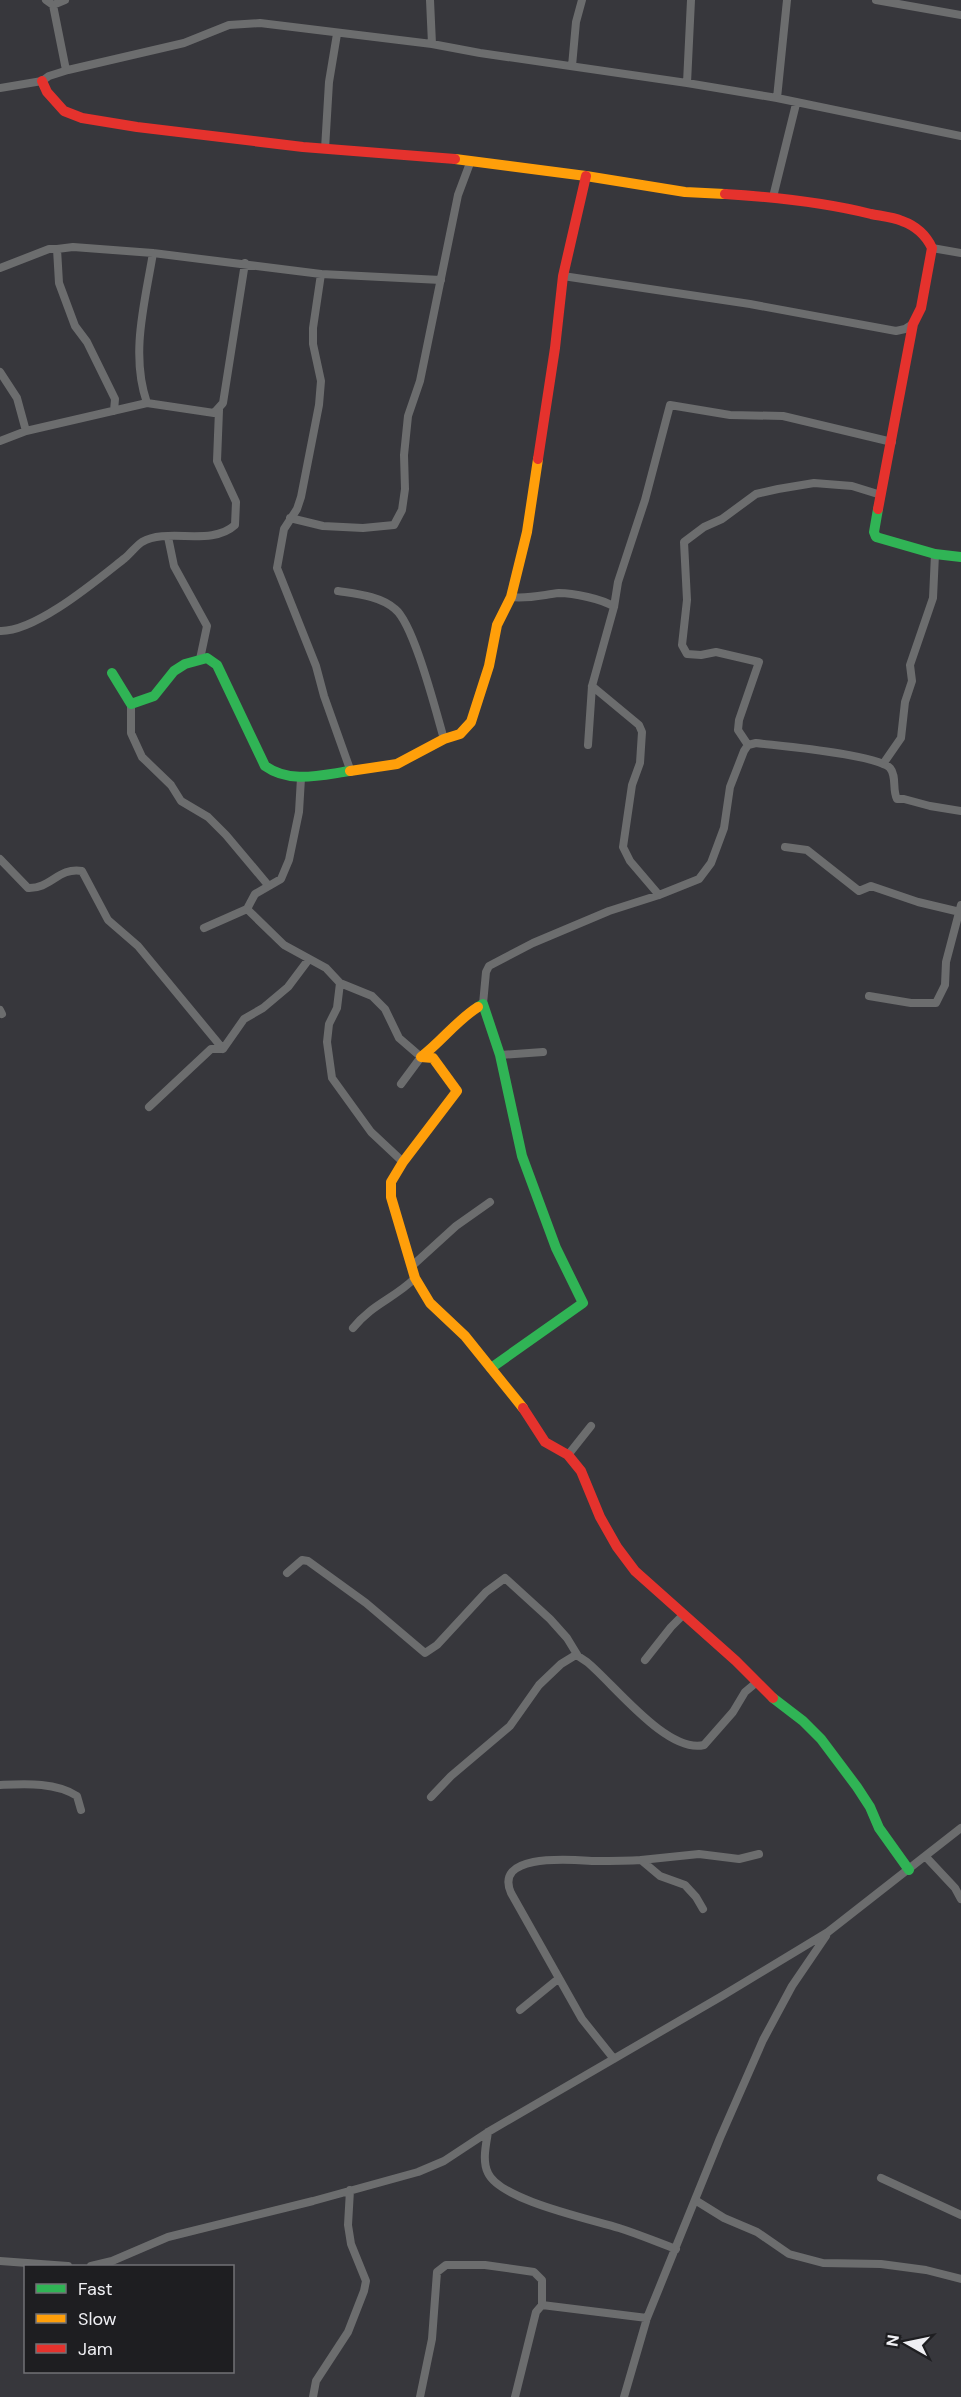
<svg xmlns="http://www.w3.org/2000/svg" width="961" height="2397" viewBox="0 0 961 2397" font-family="'DM Sans',sans-serif">
  <style>
    .lines { fill: none; stroke-linecap: round; stroke-linejoin: round }
    .street { stroke: #6c6d6e; stroke-width: 8 }
    .fast { stroke: #30b455; stroke-width: 10 }
    .slow { stroke: #ff9f0a; stroke-width: 10 }
    .jam { stroke: #e5322d; stroke-width: 10 }
  </style>
  <rect width="100%" height="100%" fill="#37373c"/>
  <g class="lines">
    <!-- street -->
    <path class="street" d="M46 0 53 5 66 70
      M430 0 432 44
      M876 0 961 15
      M53 5 65 0
      M572 66 576 22 582 0
      M687 83 691 0
      M0 88 42 81 49 76 68 70 184 43 229 25 260 23 432 44 480 53 687 83 777 98 961 136
      M777 98 787 0
      M325 149 329 82 337 34
      M773 197 796 104
      M932 248 961 253
      M0 268 49 249H57
      M321 274 313 328V344L321 381 319 405 301 497 297 509 284 529 277 568 316 666 324 696 351 772
      M563 276 750 304 896 331 905 329 913 324
      M0 372 17 398 26 431
      M147 403C130 354 145 302 153 253
      M114 411 115 399 87 342 75 326 59 283 57 249 73 247 153 253 321 274 441 280
      M0 441 26 431 147 403 214 413 223 403 245 263
      M290 518 323 526 363 528 394 525 402 510 405 489 404 455 408 416 420 381 458 195 470 163
      M168 537 174 566 207 626 200 659
      M338 591C357 594 380 596 395 609 414 624 436 712 444 739
      M511 597C528 599 542 595 559 593 572 593 604 599 614 607
      M0 631C36 632 97 580 125 558 131 553 136 546 142 542 168 527 211 547 235 525L236 502 217 461 219 410
      M592 686 639 725 642 732 640 763 632 785 623 847 630 861 659 895
      M131 704V733L142 757 171 785 181 801 208 817 226 835 268 885
      M588 745 592 686 614 607 618 582 645 500 670 405 730 415 783 416 892 442
      M748 745 738 730 739 720 759 662 716 652 701 655 687 654 682 645 687 600 684 542 704 527 722 519 756 494 778 489 814 483 852 486 881 495
      M883 764 901 738 905 702 912 681 910 665 933 598 935 554
      M301 778 299 812 289 860 281 879 255 894 247 909 284 945 326 968 340 983 372 996 385 1009 399 1038 421 1057 401 1084
      M785 847 807 850 859 891 871 886 918 902 960 912
      M0 859 28 888C51 889 58 867 82 871L108 920 138 946 223 1049
      M204 928 247 909
      M340 983 337 1008 329 1024 327 1042 332 1078 371 1132 403 1162
      M869 996 911 1003H936L945 985 946 962 961 905
      M483 1004 486 972 489 966 533 943 609 911 659 895 699 879 711 863 724 828 730 787 744 751 748 745 756 743C780 746 876 754 890 768 897 776 892 790 897 799H904L930 806 961 811
      M0 1010 2 1014
      M500 1055 543 1052
      M149 1107 211 1049H223L244 1019 263 1008 288 987 309 959
      M412 1266 456 1226 490 1202
      M353 1328C372 1304 395 1298 415 1278
      M568 1455 591 1426
      M287 1573 302 1560 308 1561 366 1603 425 1653 437 1645 486 1592 505 1578 550 1619 567 1638 578 1656
      M645 1660 671 1627 684 1614
      M0 1785C25 1784 55 1782 77 1796L81 1810
      M431 1797 451 1776 510 1726 539 1685 561 1664 574 1656H578L587 1662C614 1684 667 1754 704 1745L733 1712 745 1692 757 1682
      M926 1857 955 1888 961 1899
      M641 1860 699 1854 739 1859 759 1854
      M520 2010 558 1979
      M614 2059 582 2019 511 1893C493 1852 573 1860 594 1861 610 1861 626 1861 641 1860L660 1876 685 1885 696 1897 703 1909
      M488 2132C486 2145 482 2161 488 2173 500 2200 590 2219 619 2228 638 2234 657 2242 676 2249
      M881 2178 961 2215
      M695 2200 724 2218 757 2232 789 2254 823 2263 881 2264 926 2270 961 2279
      M0 2261 68 2266
      M91 2266 112 2261 168 2237 313 2201 418 2172 444 2161 488 2132 722 1996 828 1932 961 1828
      M313 2397 316 2381 348 2332 364 2291 366 2281 351 2244 348 2225 350 2190
      M420 2397 432 2339 437 2272 446 2265H485L534 2272 542 2280V2305L647 2318
      M515 2397 536 2312 542 2305
      M624 2397 647 2318 720 2138 763 2040 792 1986 826 1936"/>
    <!-- fast -->
    <path class="fast" d="M878 509 874 532 876 537 935 554 961 557
      M112 673 131 704 154 696 174 671 185 664 207 658 217 665 265 766C290 784 321 775 350 771
      M478 1007 483 1004 500 1055 522 1156 556 1248 583 1303 491 1368
      M773 1698 803 1721 821 1739 857 1787 870 1807 879 1828 909 1870"/>
    <!-- slow -->
    <path class="slow" d="M455 159 586 176 685 192 725 194
      M350 771 397 764 444 739 460 734 471 722 489 666 497 625 511 597 527 532 538 459
      M478 1007C456 1021 442 1041 421 1057L433 1058 457 1091 403 1162 391 1182V1197L415 1278 430 1303 465 1336 523 1408"/>
    <!-- jam -->
    <path class="jam" d="M42 81 47 92 64 111 82 118 137 127 303 147 455 159
      M725 194C774 197 823 202 871 214 881 216 893 217 902 221 916 226 926 235 932 248L921 308 913 324 878 509
      M538 459 555 348 563 276 586 176
      M523 1408 545 1442 568 1455 581 1471 600 1517 617 1547 635 1571 736 1661 773 1698"/>
  </g>
  <!-- legend -->
  <rect x="24" y="2265" width="210" height="108" fill="#1e1e21" stroke="#727275" stroke-width="1.5"/>
  <rect x="36" y="2284" width="30" height="9" fill="#30b455" stroke="#727275" stroke-width="1.5"/>
  <text x="78" y="2295" font-size="18" fill="#efeff3">Fast</text>
  <rect x="36" y="2314" width="30" height="9" fill="#ff9f0a" stroke="#727275" stroke-width="1.5"/>
  <text x="78" y="2325" font-size="18" fill="#efeff3">Slow</text>
  <rect x="36" y="2344" width="30" height="9" fill="#e5322d" stroke="#727275" stroke-width="1.5"/>
  <text x="78" y="2355" font-size="18" fill="#efeff3">Jam</text>
  <!-- north arrow -->
  <g transform="translate(907 2343) rotate(279)" stroke="#1e1e21" stroke-width="4.5" paint-order="stroke">
  <path d="M0-4.5L10 22L0 15L-10 22Z" fill="#efeff3"/>
  <text y="-9" font-size="16" font-weight="bold" text-anchor="middle" fill="#efeff3">N</text>
  </g>
</svg>
